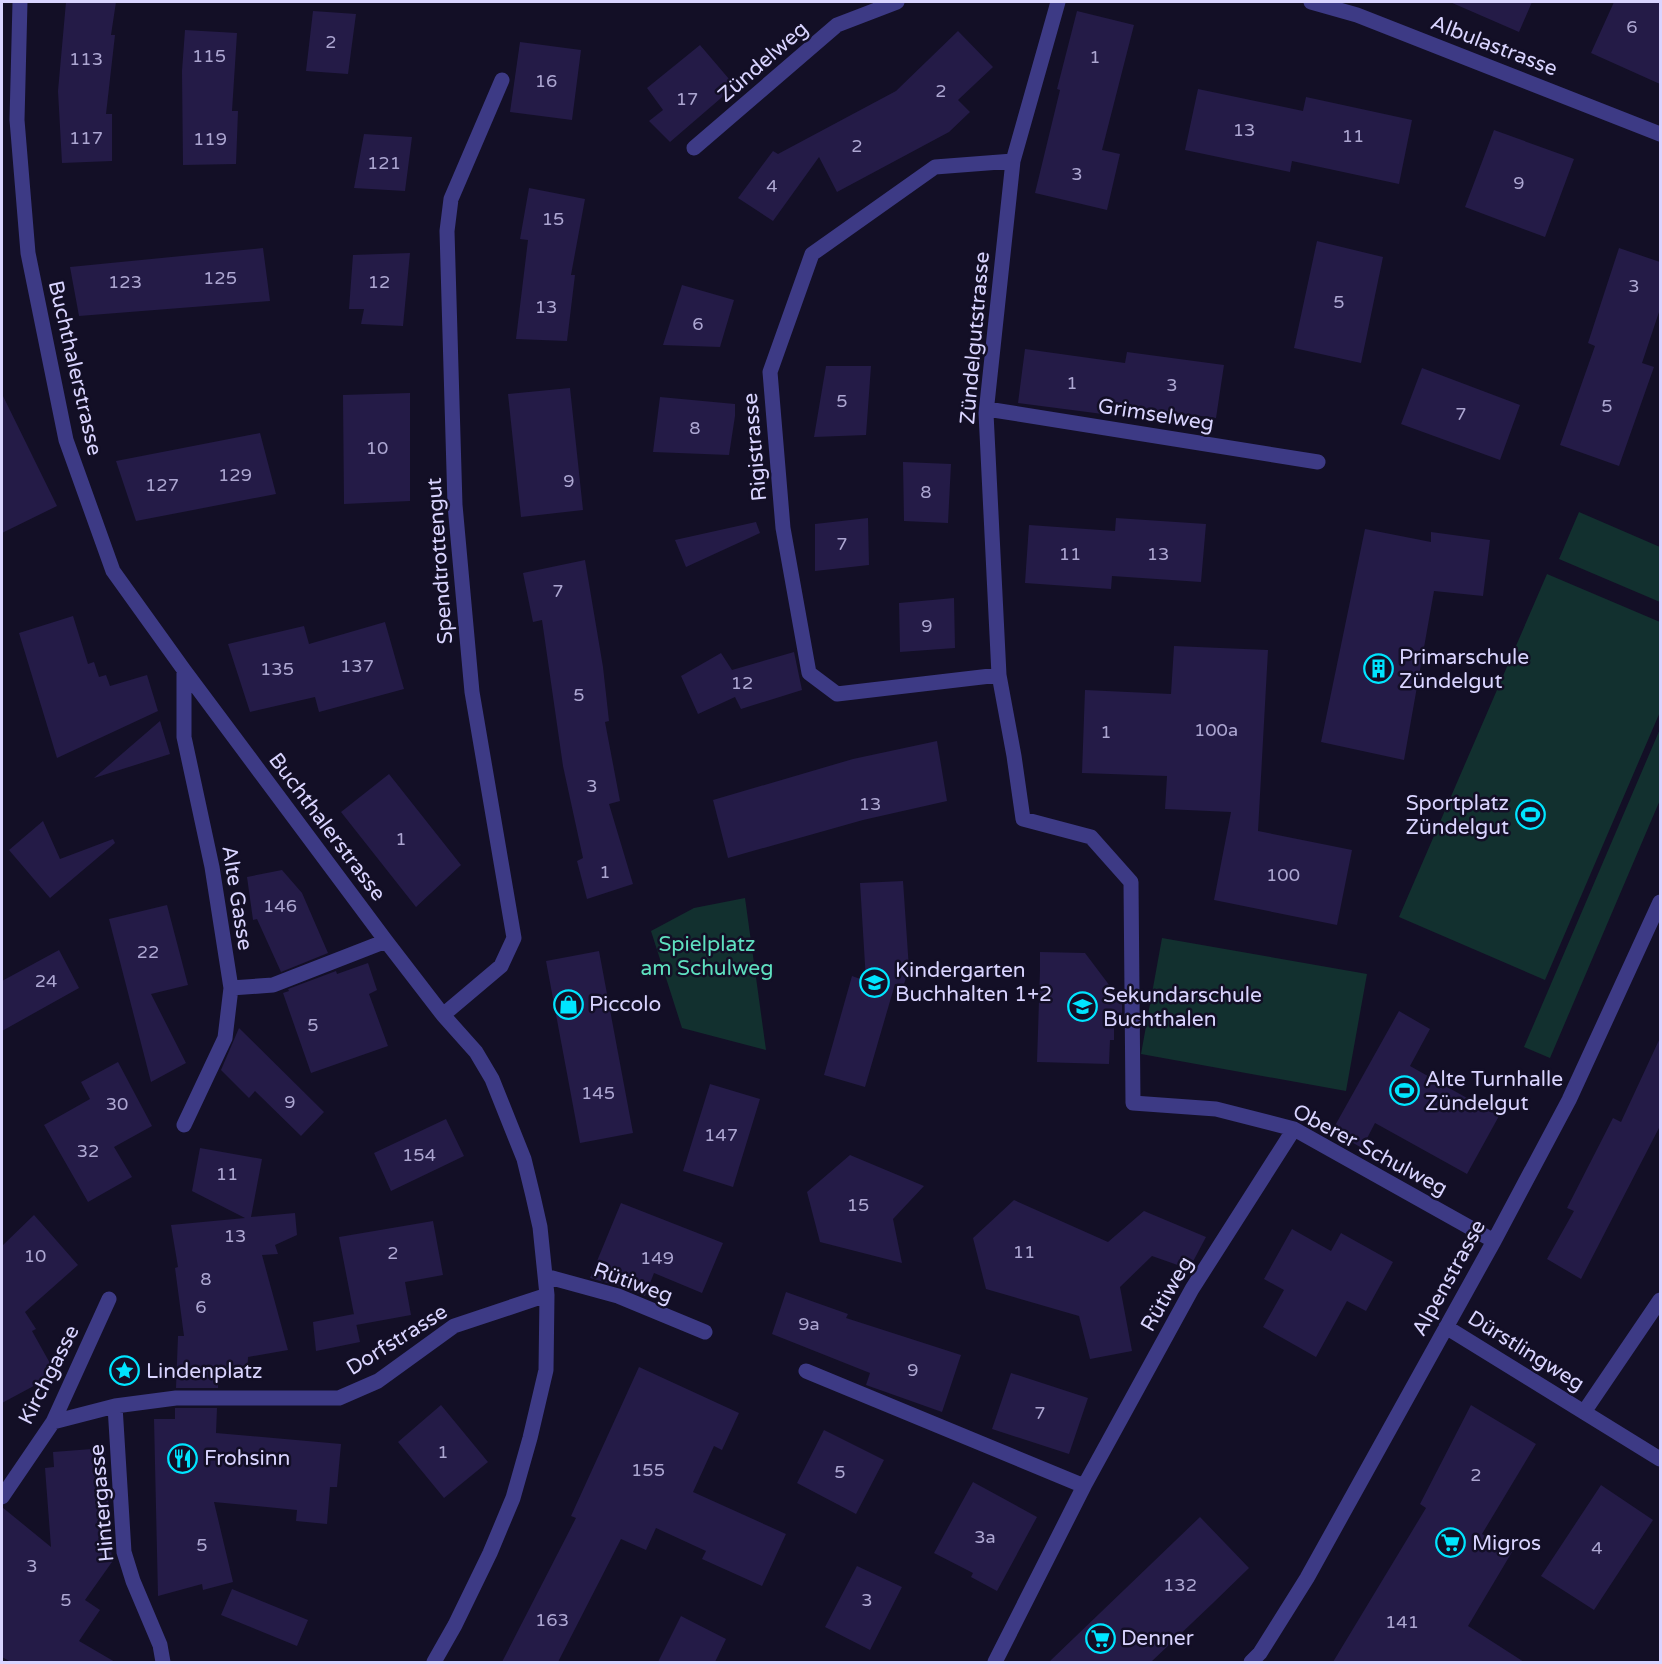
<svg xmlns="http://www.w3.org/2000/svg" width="1662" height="1664" viewBox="0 0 1662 1664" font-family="'Varela Round',sans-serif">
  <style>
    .green { fill: #12302f }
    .building { fill: #241b47 }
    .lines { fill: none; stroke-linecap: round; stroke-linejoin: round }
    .minor { stroke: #3d3a85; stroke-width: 15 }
    .labels { text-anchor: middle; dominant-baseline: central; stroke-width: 5; stroke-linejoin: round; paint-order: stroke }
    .number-label { font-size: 18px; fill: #aca6d1 }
    .street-label { font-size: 21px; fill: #d9d4ff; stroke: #130f26 }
    .poi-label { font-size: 21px; fill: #d9d4ff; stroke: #130f26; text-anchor: start }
    .park-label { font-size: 21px; fill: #5fe0c0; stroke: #130f26 }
  </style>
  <rect width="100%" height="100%" fill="#130f26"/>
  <!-- green -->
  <path class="green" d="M1579 512 1660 547V602L1559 559Z
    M1547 574 1660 622V712L1545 980 1399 917Z
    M1660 729V800L1550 1058 1524 1047Z
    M745 898 766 1050 682 1028 651 931 694 908Z
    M1162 938 1367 974 1346 1091 1141 1054Z"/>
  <!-- building -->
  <path class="building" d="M66 2H116L111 35H115L106 114H112V161L62 163 58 91Z
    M1450 2H1532L1519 32Z
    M1614 2H1660V84L1591 53Z
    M313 11 356 14 348 74 306 71Z
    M1077 11 1134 25 1102 150 1120 154 1107 210 1035 193 1060 90 1057 89Z
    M185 30 237 33 232 111H238L236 164 183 165 182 71Z
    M958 31 993 67 958 100 970 112 949 132 837 192 819 157 773 221 738 198 773 151 778 154 896 91Z
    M520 42 581 50 572 120 510 112Z
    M700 45 735 86 670 142 649 121 663 110 647 88Z
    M1198 89 1303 111 1306 97 1412 120 1399 184 1292 161 1290 172 1185 150Z
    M1494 130 1574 159 1545 237 1465 207Z
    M364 134 412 137 405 191 354 188Z
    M529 188 585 199 571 275H575L567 341 516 339 528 240 520 239Z
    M1317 241 1383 257 1361 363 1294 348Z
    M263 248 270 301 79 316 70 267Z
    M1619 248 1660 262V309L1642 363 1654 367 1619 466 1560 445 1595 346 1588 343Z
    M410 253 403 326 361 324 364 309H349L353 255Z
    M682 285 734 300 720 347 663 345Z
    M1025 349 1125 363 1127 352 1224 365 1216 418 1120 405 1118 416 1018 403Z
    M826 366H871L866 435 814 437Z
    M1422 368 1520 405 1500 460 1401 424Z
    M570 388 583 510 521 517 508 394Z
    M410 393V501L344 504 343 395Z
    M2 394 57 506 2 533Z
    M660 397 735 404V416L729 455 653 452Z
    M260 433 276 494 136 521 116 461Z
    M903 462 951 464 948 523 904 521Z
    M868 518 869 565 815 571V524Z
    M1116 518 1206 524 1201 582 1112 576 1111 589 1025 583 1029 525 1115 531Z
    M756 522 760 533 686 567 675 540Z
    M1365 529 1431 542V532L1490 540 1483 596 1434 591 1404 760 1321 742Z
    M585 560 603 667 609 721 605 722 620 801 609 804 633 884 587 899 577 861 583 858 563 766 542 620 533 622 523 573Z
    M954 598 955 648 900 652 899 603Z
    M73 616 88 664 94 662 99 677 106 675 110 686 147 675 158 711 57 758 19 633Z
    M385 622 404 689 319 712 315 697 250 712 228 644 304 626 309 644Z
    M1174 646 1268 650 1258 831 1352 850 1337 925 1214 900 1231 812 1165 809 1167 776 1082 773 1085 690 1171 694Z
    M794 652 802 690 741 709 735 697 698 714 681 676 721 653 732 670Z
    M160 721 170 754 94 778Z
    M937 741 947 801 863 820 728 858 713 800 853 759Z
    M389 774 461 865 416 907 341 812Z
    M43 821 60 859 113 839 115 843 50 898 9 850Z
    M282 870 302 893 328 953 281 972 257 919 253 920 247 877Z
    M903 881 909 969 903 987 895 984 865 1087 824 1075 852 976 866 981 860 883Z
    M167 905 188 985 151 994 186 1063 151 1082 109 919Z
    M59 950 79 988 2 1031V981Z
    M599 951 633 1133 580 1143 546 961Z
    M1040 952 1085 953 1122 1002V1016L1114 1022V1040H1110L1109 1064 1037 1062 1040 970Z
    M368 963 377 990 369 994 388 1046 311 1073 283 993 289 991 288 989 336 971 337 974Z
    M1399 1011 1430 1029 1410 1066 1499 1116 1467 1174 1375 1123 1362 1148 1332 1131Z
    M239 1028 324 1112 301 1136 255 1091 249 1098 221 1070Z
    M1660 1038V1126L1581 1279 1547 1259 1574 1211 1567 1208 1613 1118 1621 1122Z
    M118 1062 152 1126 114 1147 132 1177 88 1202 44 1125 90 1099 81 1082Z
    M710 1084 760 1099 733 1187 683 1171Z
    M446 1119 464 1156 391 1191 374 1153Z
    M200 1148 262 1159 251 1217 295 1213 297 1235 275 1245 278 1254 262 1255 288 1350 248 1357 247 1379 218 1378V1388H176L178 1336H184L175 1268 178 1267 171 1225 245 1218 192 1191Z
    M850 1155 924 1186 893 1219 902 1263 820 1242 807 1192Z
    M1014 1200 1108 1242 1144 1211 1206 1237 1189 1269 1152 1256 1120 1287 1132 1351 1090 1359 1079 1316 986 1289 973 1238Z
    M621 1203 723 1243 702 1293 654 1273 645 1296 621 1287 590 1278Z
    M34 1215 78 1265 25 1312 36 1329 32 1331 56 1374 2 1403V1246Z
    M433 1221 443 1275 405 1282 411 1315 356 1325 339 1237Z
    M1292 1229 1331 1251 1341 1233 1393 1262 1366 1311 1347 1301 1316 1357 1263 1327 1284 1290 1264 1279Z
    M786 1292 848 1314 846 1318 961 1355 942 1412 866 1385 870 1373 772 1334Z
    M354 1314 360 1342 316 1351 313 1322Z
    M639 1367 739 1413 722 1450 714 1446 693 1492 786 1534 762 1586 702 1559 706 1551 656 1528 646 1550 621 1539 558 1662H502L576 1518 571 1516Z
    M1011 1373 1088 1398 1069 1454 992 1429Z
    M441 1405 488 1462 444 1498 398 1442Z
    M1471 1405 1536 1444 1482 1534 1512 1552 1468 1626 1524 1662H1333L1426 1508 1420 1504Z
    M175 1408H217L216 1433 341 1444 337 1487H330L327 1524 296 1521 297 1510 214 1502 233 1582 203 1590 202 1584 158 1596 154 1419H175Z
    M824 1430 884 1460 856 1514 797 1483Z
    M105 1448 112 1562 85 1600 100 1610 79 1641 115 1662H11L2 1657V1507L51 1547 45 1468 54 1467 53 1452Z
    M973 1482 1037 1517 997 1591 971 1577 973 1573 934 1553Z
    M1601 1485 1653 1520 1594 1610 1541 1576Z
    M1200 1517 1249 1568 1213 1603 1151 1662H1049Z
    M857 1566 902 1587 870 1650 825 1627Z
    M232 1589 308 1620 297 1646 221 1615Z
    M681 1616 726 1639 715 1662H658Z"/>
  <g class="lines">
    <!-- minor -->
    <path class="minor" d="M20 2 17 120 28 253 66 440 113 571 184 670 386 941 443 1015 476 1052 492 1079 524 1159 533 1196 540 1227 547 1295 546 1370 530 1438 513 1498 490 1553 455 1625 434 1662
      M1058 2 1013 161 986 413 999 675 1014 756 1023 819 1091 837 1131 882 1133 1103 1216 1109 1294 1129 1494 1241
      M1311 2 1357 15 1660 134
      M694 148 837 25 897 2
      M987 409 1318 462
      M184 670V737L212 867 231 988 225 1038 184 1125
      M999 675 837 694 809 673 783 528 770 372 812 254 935 167 1013 161
      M231 988 273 985 386 941
      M443 1015 501 966 514 938 472 692 455 505 447 231 451 199 502 80
      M545 1276 618 1296 705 1332
      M1446 1327 1660 1459
      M806 1371 1084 1486
      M115 1406 124 1552 133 1581 160 1645 163 1662
      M1584 1412 1660 1300
      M53 1422 115 1406 176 1398H339L378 1381 454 1326 547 1295
      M2 1497 53 1422 109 1299
      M995 1662 1084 1486 1192 1289 1294 1129
      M1251 1662 1260 1653 1307 1578 1494 1241 1569 1100 1660 902"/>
  </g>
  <!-- icons -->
  <defs>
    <symbol id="building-ring" viewBox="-11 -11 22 22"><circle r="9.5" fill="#130f26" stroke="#00e5ff" stroke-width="1.5"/><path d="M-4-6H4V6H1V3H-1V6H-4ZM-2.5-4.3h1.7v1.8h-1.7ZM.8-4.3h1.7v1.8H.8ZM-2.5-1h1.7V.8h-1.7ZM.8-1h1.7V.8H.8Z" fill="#00e5ff"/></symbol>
    <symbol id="stadium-ring" viewBox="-11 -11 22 22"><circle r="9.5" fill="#130f26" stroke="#00e5ff" stroke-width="1.5"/><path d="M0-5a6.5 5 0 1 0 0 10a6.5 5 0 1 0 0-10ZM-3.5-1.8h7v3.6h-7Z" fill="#00e5ff"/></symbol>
    <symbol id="school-ring" viewBox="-11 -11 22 22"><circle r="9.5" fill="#130f26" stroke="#00e5ff" stroke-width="1.5"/><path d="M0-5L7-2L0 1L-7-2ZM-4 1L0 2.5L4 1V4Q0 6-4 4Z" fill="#00e5ff"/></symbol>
    <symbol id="shop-ring" viewBox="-11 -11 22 22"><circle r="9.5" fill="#130f26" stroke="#00e5ff" stroke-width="1.5"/><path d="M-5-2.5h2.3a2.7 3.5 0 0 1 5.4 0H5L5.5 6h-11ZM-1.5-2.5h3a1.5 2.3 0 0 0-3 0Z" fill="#00e5ff"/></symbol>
    <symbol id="sight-ring" viewBox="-11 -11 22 22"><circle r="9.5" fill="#130f26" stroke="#00e5ff" stroke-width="1.5"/><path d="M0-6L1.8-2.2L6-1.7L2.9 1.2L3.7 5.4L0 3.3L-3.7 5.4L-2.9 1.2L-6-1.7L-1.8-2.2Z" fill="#00e5ff"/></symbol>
    <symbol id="restaurant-ring" viewBox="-11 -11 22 22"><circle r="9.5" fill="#130f26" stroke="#00e5ff" stroke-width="1.5"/><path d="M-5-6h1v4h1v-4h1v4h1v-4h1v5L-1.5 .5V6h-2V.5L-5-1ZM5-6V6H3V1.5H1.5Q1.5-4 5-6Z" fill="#00e5ff"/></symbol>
    <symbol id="supermarket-ring" viewBox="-11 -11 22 22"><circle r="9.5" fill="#130f26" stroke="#00e5ff" stroke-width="1.5"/><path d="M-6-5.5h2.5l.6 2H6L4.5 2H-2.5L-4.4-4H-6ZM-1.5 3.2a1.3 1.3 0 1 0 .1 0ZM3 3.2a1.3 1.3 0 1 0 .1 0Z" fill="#00e5ff"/></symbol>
  </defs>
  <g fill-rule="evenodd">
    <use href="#building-ring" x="1362" y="652" width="33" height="33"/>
    <use href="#stadium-ring" x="1514" y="798" width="33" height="33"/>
    <use href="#school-ring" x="858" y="966" width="33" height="33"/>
    <use href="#shop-ring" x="552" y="988" width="33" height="33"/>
    <use href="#school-ring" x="1066" y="990" width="33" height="33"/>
    <use href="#stadium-ring" x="1388" y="1074" width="33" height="33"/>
    <use href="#sight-ring" x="108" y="1354" width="33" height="33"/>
    <use href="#restaurant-ring" x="166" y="1442" width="33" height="33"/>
    <use href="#supermarket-ring" x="1434" y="1526" width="33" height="33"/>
    <use href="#supermarket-ring" x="1084" y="1622" width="33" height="33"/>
  </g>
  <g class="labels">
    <!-- number labels -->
    <g class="number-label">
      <text x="1632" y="27">6</text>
      <text x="331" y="42">2</text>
      <text x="209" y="56">115</text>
      <text x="1095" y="57">1</text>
      <text x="86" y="59">113</text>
      <text x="546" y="81">16</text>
      <text x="941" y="91">2</text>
      <text x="687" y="99">17</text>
      <text x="1244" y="130">13</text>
      <text x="1353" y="136">11</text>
      <text x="86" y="138">117</text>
      <text x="210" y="139">119</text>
      <text x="857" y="146">2</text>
      <text x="384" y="163">121</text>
      <text x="1077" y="174">3</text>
      <text x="1519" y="183">9</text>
      <text x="772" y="186">4</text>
      <text x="553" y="219">15</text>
      <text x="220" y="278">125</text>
      <text x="125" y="282">123</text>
      <text x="379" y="282">12</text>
      <text x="1634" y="286">3</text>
      <text x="1339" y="302">5</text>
      <text x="546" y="307">13</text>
      <text x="698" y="324">6</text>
      <text x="1072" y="383">1</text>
      <text x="1172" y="385">3</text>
      <text x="842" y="401">5</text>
      <text x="1607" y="406">5</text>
      <text x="1461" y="414">7</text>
      <text x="695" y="428">8</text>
      <text x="377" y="448">10</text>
      <text x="235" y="475">129</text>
      <text x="569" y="481">9</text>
      <text x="162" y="485">127</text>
      <text x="926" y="492">8</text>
      <text x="842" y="544">7</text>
      <text x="1070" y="554">11</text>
      <text x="1158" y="554">13</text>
      <text x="558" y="591">7</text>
      <text x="927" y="626">9</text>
      <text x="357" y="666">137</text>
      <text x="277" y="669">135</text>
      <text x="742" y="683">12</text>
      <text x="579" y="695">5</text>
      <text x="1216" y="730">100a</text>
      <text x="1106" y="732">1</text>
      <text x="592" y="786">3</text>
      <text x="870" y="804">13</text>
      <text x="401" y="839">1</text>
      <text x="605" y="872">1</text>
      <text x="1283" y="875">100</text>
      <text x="280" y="906">146</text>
      <text x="148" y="952">22</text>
      <text x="46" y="981">24</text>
      <text x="313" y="1025">5</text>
      <text x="598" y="1093">145</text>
      <text x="290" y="1102">9</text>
      <text x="117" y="1104">30</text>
      <text x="721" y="1135">147</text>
      <text x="88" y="1151">32</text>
      <text x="419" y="1155">154</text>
      <text x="227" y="1174">11</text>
      <text x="858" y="1205">15</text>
      <text x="235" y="1236">13</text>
      <text x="1024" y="1252">11</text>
      <text x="393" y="1253">2</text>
      <text x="35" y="1256">10</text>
      <text x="657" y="1258">149</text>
      <text x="206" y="1279">8</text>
      <text x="201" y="1307">6</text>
      <text x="809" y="1324">9a</text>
      <text x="913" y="1370">9</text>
      <text x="1040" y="1413">7</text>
      <text x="443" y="1452">1</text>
      <text x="648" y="1470">155</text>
      <text x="840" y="1472">5</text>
      <text x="1476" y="1475">2</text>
      <text x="985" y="1537">3a</text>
      <text x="202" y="1545">5</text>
      <text x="1597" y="1548">4</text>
      <text x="32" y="1566">3</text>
      <text x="1180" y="1585">132</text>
      <text x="66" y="1600">5</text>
      <text x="867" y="1600">3</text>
      <text x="552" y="1620">163</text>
      <text x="1402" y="1622">141</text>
    </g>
    <!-- street labels -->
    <g class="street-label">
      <text transform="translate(1494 46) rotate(21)">Albulastrasse</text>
      <text transform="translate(763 62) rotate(-41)">Zündelweg</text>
      <text transform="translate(975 338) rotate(-85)">Zündelgutstrasse</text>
      <text transform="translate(75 368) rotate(77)">Buchthalerstrasse</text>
      <text transform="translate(1156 415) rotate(9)">Grimselweg</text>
      <text transform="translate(755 447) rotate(-95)">Rigistrasse</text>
      <text transform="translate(440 561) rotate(-94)">Spendtrottengut</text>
      <text transform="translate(327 827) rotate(53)">Buchthalerstrasse</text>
      <text transform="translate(237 898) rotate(81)">Alte Gasse</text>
      <text transform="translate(1370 1150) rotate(28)">Oberer Schulweg</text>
      <text transform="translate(1449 1278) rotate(-61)">Alpenstrasse</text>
      <text transform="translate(633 1283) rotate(20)">Rütiweg</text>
      <text transform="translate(1167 1294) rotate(-60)">Rütiweg</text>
      <text transform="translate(397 1340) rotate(-32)">Dorfstrasse</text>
      <text transform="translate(1526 1351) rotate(32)">Dürstlingweg</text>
      <text transform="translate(49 1375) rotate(-63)">Kirchgasse</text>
      <text transform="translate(102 1503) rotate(-95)">Hintergasse</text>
    </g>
    <!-- poi labels -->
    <g class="poi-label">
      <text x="1399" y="657">Primarschule<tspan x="1399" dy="24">Zündelgut</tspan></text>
      <text x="1509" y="803" text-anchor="end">Sportplatz<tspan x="1509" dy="24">Zündelgut</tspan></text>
      <text x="895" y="970">Kindergarten<tspan x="895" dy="24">Buchhalten 1+2</tspan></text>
      <text x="1103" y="995">Sekundarschule<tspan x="1103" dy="24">Buchthalen</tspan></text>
      <text x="589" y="1004">Piccolo</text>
      <text x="1425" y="1079">Alte Turnhalle<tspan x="1425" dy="24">Zündelgut</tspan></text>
      <text x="146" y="1371">Lindenplatz</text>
      <text x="204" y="1458">Frohsinn</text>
      <text x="1472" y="1543">Migros</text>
      <text x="1121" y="1638">Denner</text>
    </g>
    <!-- park labels -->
    <g class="park-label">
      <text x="707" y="944">Spielplatz<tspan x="707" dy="24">am Schulweg</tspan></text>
    </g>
  </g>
  <!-- border -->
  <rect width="1662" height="1664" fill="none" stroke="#d9d4ff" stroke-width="6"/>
</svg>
